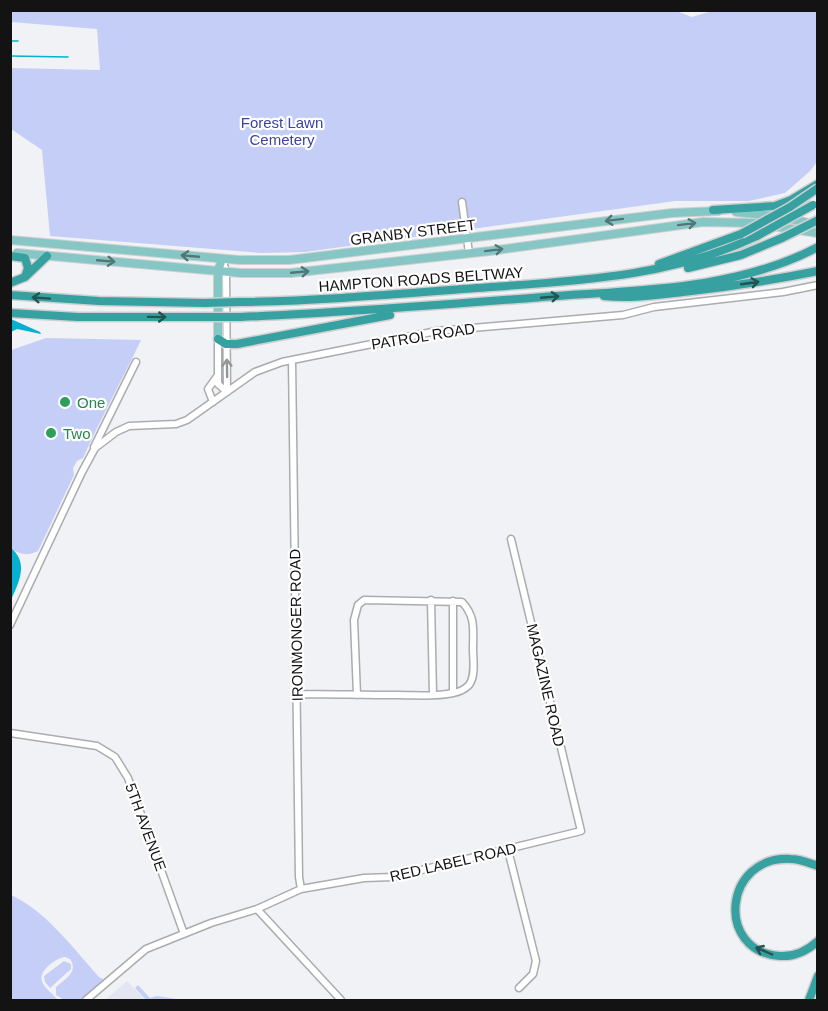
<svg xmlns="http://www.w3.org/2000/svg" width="828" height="1011" viewBox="0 0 828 1011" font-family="Arial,sans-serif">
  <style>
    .built { fill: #e3e6f1 }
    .green { fill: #c5cef6 }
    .water { fill: #07b0d1 }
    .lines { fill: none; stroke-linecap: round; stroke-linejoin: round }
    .stream { stroke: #07b0d1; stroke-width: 1.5 }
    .minor-casing { stroke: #abacb0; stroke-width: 9 }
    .major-casing { stroke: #d0d0d0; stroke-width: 10 }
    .highway-casing { stroke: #d0d0d0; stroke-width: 11 }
    .minor { stroke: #fff; stroke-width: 6 }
    .major { stroke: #86c7c6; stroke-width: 8 }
    .highway { stroke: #36a1a0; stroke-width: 8 }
    .highway-bridge-casing { stroke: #d0d0d0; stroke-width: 11; stroke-linecap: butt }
    .highway-bridge { stroke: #36a1a0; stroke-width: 8 }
    .oneway { stroke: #527676 }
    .oneway2 { stroke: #235353 }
    .oneway3 { stroke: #959595 }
    .leisure-dot { fill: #2e9e5b; stroke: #fff; stroke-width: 2 }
    .labels { text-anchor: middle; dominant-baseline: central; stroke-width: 4.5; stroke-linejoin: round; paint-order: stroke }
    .park-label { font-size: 15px; fill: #3c43a4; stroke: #fff }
    .street-label { font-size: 15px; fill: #131314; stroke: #fff }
    .leisure-label { font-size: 15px; fill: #27864d; stroke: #fff; text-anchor: start }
  </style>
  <rect width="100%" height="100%" fill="#f1f2f6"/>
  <!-- built -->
  <path class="built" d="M127 981 145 1000H105Z"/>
  <!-- green -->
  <path class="green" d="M674 10 692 17 712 11H817V162L810 171 785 193 749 201H675L305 252 261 253 50 236 42 150 11 129V68L100 70 97 29 11 22V11Z
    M46 338 141 340C122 380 101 418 83 458L77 461 73 468 74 475 38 551C29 556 19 555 11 548V350Z
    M11 895C46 911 73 948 99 977L105 980 82 1000H64L56 995V987C65 979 79 972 70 959L65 957C58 958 53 962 48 966 33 981 47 988 58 1000H11Z
    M64 961 71 964V969L50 988 45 982 44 976Z
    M138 985 150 998 157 996 183 1000H146L135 988Z"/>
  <!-- water -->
  <path class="water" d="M11 319 40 332 41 334 17 329 11 332Z
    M11 548C29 563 19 582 11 600Z"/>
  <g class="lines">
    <!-- stream -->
    <path class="stream" d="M10 41H18
      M10 56 68 57"/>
    <defs>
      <path id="minor" d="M462 202 469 253
        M222 259 226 271 227 392
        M218 339V384L227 392
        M292 360 299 877 301 889
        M213 402 208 389 218 375
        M94 447 136 362
        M431 600 433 695
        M453 601V693
        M10 625 82 472 95 448 116 432 129 426 176 424 187 420 255 372 282 362 437 331 623 315 654 307 783 292 818 285
        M297 694C331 694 364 695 398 695 416 695 436 697 453 693 459 692 465 689 469 685 476 676 473 659 473 649 473 630 476 617 462 602L364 600 358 605 354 620 357 695
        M10 733 97 746 115 757 128 778 184 934
        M508 850 536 961 533 974 519 988
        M257 909 341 1000
        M86 1000 146 949 211 923 257 909 301 889 364 878 393 877 581 831 511 539"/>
      <path id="major" d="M736 212 775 216
        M787 218 813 224
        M10 240 239 260H289L672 213 718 211
        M17 253 241 273H291L490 251 703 222 753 223 818 233
        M218 339V271L222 259"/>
      <path id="highway" d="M713 210 775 206 791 200 818 184
        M10 256 25 258 28 268 25 277
        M659 264 741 234
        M688 268 741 255 782 238
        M10 283 25 277 47 256
        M10 295 99 301 205 303
        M604 296C630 299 657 295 683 292 728 287 773 280 818 271
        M239 302C319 301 398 294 477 288 573 281 669 278 757 236
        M10 313 78 317H205
        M240 317C341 313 442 305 543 297 634 290 735 291 818 247
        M218 339 226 344H237L390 315
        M818 866C809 863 800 859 791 859 723 855 715 952 780 956 795 957 807 951 818 941
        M809 1000 818 976"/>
    </defs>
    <!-- minor casing -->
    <use href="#minor" class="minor-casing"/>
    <!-- major casing -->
    <use href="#major" class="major-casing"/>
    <!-- highway casing -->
    <use href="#highway" class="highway-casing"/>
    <!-- minor -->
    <use href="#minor" class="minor"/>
    <!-- major -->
    <use href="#major" class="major"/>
    <!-- highway -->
    <use href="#highway" class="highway"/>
    <defs>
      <path id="highway-bridge" d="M741 234 790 207 818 188
        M757 236 813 205
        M782 238 818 220
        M205 303 239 302
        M205 317H240"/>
    </defs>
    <!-- highway-bridge casing -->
    <use href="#highway-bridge" class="highway-bridge-casing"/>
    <!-- highway-bridge -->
    <use href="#highway-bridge" class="highway-bridge"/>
  </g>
  <!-- one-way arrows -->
  <defs><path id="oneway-shaft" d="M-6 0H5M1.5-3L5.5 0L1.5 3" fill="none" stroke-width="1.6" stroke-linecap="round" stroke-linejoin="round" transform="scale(1.5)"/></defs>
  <g class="oneway">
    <use href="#oneway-shaft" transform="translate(614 220) rotate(173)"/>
    <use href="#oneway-shaft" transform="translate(687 224) rotate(-7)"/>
    <use href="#oneway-shaft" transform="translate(494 250) rotate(-7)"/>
    <use href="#oneway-shaft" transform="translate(190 256) rotate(-175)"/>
    <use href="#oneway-shaft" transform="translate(106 261) rotate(5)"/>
    <use href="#oneway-shaft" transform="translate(300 272) rotate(-5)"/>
  </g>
  <g class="oneway2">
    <use href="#oneway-shaft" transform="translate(750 283) rotate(-8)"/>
    <use href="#oneway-shaft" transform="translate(550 297) rotate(-5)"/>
    <use href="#oneway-shaft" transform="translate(41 298) rotate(-176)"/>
    <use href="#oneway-shaft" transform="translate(157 317) rotate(1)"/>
    <use href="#oneway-shaft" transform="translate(764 951) rotate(-157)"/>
  </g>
  <use class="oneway3" href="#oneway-shaft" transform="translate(227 368) rotate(-91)"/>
  <!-- markers -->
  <g class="leisure-dot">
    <circle cx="65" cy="402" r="6"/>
    <circle cx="51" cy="433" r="6"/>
  </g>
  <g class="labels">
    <!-- park labels -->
    <g class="park-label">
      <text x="282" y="122">Forest Lawn<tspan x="282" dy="17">Cemetery</tspan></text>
    </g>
    <!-- street labels -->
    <g class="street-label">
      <text transform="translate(413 232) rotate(-7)">GRANBY STREET</text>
      <text transform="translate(421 279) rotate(-4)">HAMPTON ROADS BELTWAY</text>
      <text transform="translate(423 336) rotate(-9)">PATROL ROAD</text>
      <text transform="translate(296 625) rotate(-91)">IRONMONGER ROAD</text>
      <text transform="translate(546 685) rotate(77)">MAGAZINE ROAD</text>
      <text transform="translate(146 827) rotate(70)">5TH AVENUE</text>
      <text transform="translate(453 862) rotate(-13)">RED LABEL ROAD</text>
    </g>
    <!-- leisure labels -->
    <g class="leisure-label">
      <text x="77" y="402">One</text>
      <text x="63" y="433">Two</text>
    </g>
  </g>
  <!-- border -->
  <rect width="828" height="1011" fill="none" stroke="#131314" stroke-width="24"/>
</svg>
